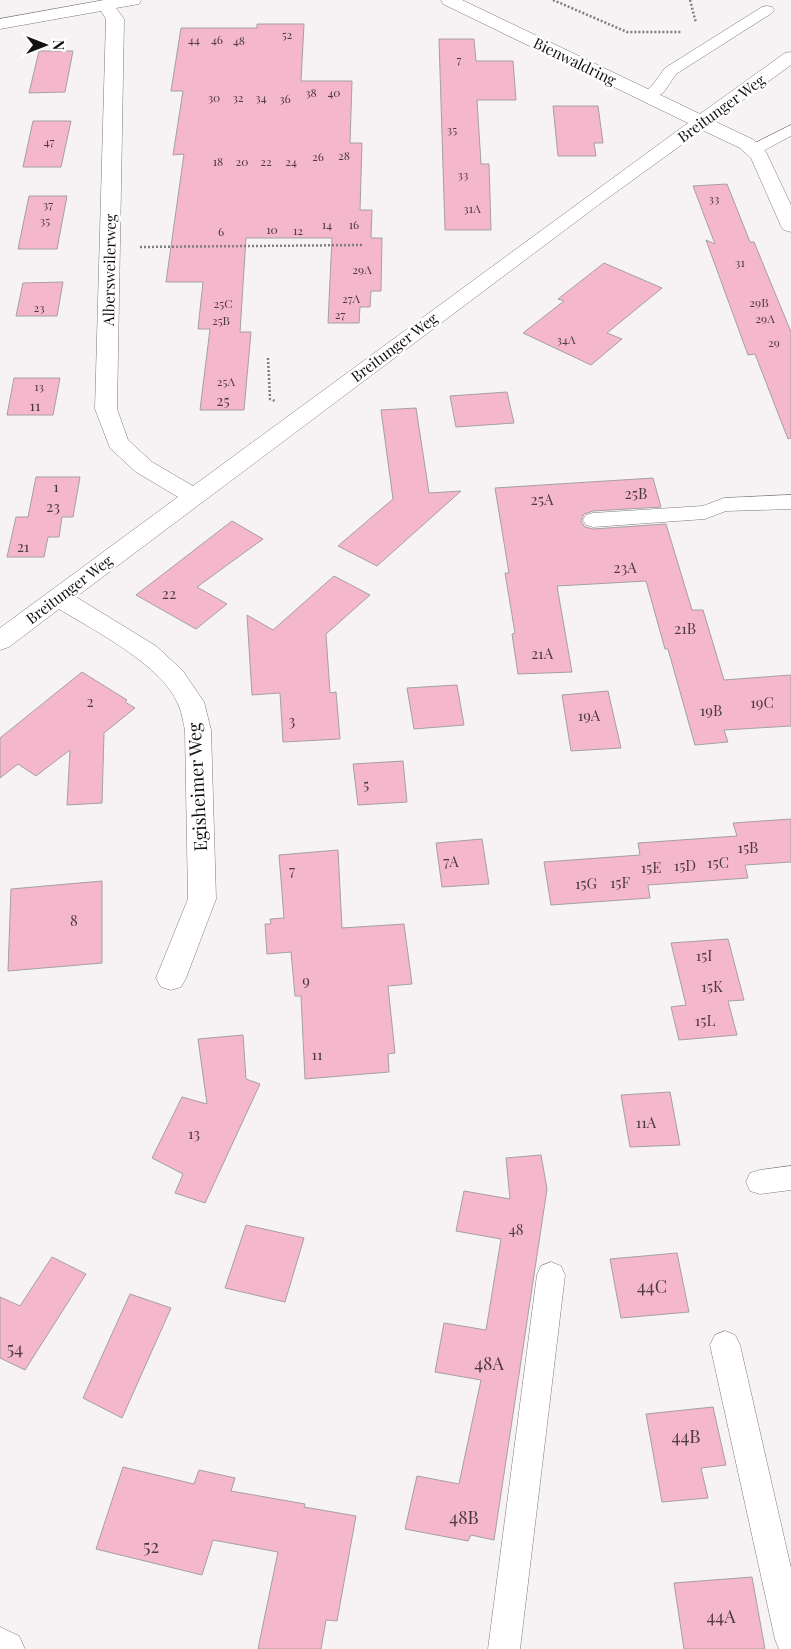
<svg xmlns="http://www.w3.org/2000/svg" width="791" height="1649" viewBox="0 0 791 1649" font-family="'Playfair Display',serif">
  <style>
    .building { fill: #f5b7cb; stroke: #a5a0a2 }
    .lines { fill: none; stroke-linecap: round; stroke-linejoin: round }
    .lane-casing { stroke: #7f7a7b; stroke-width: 1 }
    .street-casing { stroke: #7f7a7b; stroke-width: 1 }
    .path { stroke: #817e7f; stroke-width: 2.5; stroke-dasharray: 2 2; stroke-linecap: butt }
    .lane { fill: #fff; fill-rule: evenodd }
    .street { fill: #fff; fill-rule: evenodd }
    .labels { text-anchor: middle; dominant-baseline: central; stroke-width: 5; stroke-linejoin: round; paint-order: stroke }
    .far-number-label { font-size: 12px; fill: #4c3a40 }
    .far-street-label { font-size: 15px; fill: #131112; stroke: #fff }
    .number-label { font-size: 15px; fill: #4c3a40 }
    .street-label { font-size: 18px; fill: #131112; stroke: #fff }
    .near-number-label { font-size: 18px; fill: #4c3a40 }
  </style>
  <rect width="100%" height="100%" fill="#f7f2f4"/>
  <!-- building -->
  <path class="building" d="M257 24H304L301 81H352L350 143H362L360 210H372L371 238H382L381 291H371L370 307H360L359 323H328L332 238H246L240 332H251L244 410H200L210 329H198L203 282H166L184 154 173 155 183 91H171L181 28H257Z
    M439 39H474L476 61H513L516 100H477L481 164H489L491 230H445Z
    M39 51H73L65 92 29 93Z
    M553 106H598L603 143H594L596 156H558Z
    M33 121H71L61 167H23Z
    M727 184 750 242H754L791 332V438L788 439 755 354 748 355 706 240 715 244 693 186Z
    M29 196H67L57 249H18Z
    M604 263 662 288 607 333 622 339 591 365 523 333 564 301 558 299Z
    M63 282 57 316H16L23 283Z
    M14 378H60L53 415H7Z
    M507 392 514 423 456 427 450 396Z
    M416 408 429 493 461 491 377 566 338 546 393 499 381 410Z
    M36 477H80L73 517H62L59 537H48L44 557H7L16 517H28Z
    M653 478 661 507 593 511 584 514 581 521 585 527 593 529 666 524 692 610H703L724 680 791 675V726L724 730 728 742 695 745 668 649H665L646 581 557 586 572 672 518 674 512 634 515 633 505 573H509L495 488Z
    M232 521 263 539 197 587 227 604 196 629 136 595Z
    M334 576 370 595 326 634 330 693 336 692 340 739 283 742 280 693 252 695 247 615 273 630Z
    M82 672 127 700 125 702 135 708 104 733 102 803 67 805 70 750 36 776 18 764 0 778V738Z
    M457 685 464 725 414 729 407 688Z
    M608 691 621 748 571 751 562 695Z
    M403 761 407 802 358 805 353 764Z
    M791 819V862L745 865 748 878 648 885 650 898 551 905 544 862 640 855 638 843 737 836 733 823Z
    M482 839 489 884 442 887 436 843Z
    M338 850 342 928 404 924 412 984 388 986 395 1053 388 1054 389 1072 305 1079 301 996H295L291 952 267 954 265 924H271L270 919 284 918 279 855Z
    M102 881V963L8 971 11 889Z
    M728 939 744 1000 728 1001 737 1035 679 1040 671 1007 686 1005 671 943Z
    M243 1035 246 1079 260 1084 205 1203 175 1193 183 1174 152 1158 182 1097 207 1104 198 1039Z
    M670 1092 680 1145 630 1147 621 1095Z
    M541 1155 547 1189 494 1540 471 1535 468 1541 405 1529 417 1476 459 1484 481 1380 435 1372 444 1323 486 1330 501 1239 456 1231 464 1191 510 1199 506 1158Z
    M246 1225 304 1238 285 1302 225 1288Z
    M677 1253 689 1312 621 1318 610 1259Z
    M52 1257 86 1274 25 1370 0 1358V1297L20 1306Z
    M130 1294 171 1308 122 1418 83 1398Z
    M713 1407 726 1465 701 1468 708 1498 662 1502 646 1414Z
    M123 1467 194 1484 199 1470 235 1478 231 1491 305 1504 304 1507 356 1516 337 1621 326 1620 321 1649H258L278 1552 213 1540 202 1575 96 1549Z
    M752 1577 765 1649H684L674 1583Z"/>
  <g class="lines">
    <defs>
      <path id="lane" d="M767 6 772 7 774 10 772 13 676 74 664 92 653 99H641L639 96 652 86 665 68 762 7Z
        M791 125V136L759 153H747L745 150 747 147Z
        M791 495V509L726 511 705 519 593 527 586 525 583 520 586 515 593 513 703 506 724 498Z
        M791 1166V1190L760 1194 750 1191 746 1182 750 1173 760 1170Z
        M551 1262 561 1266 565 1275 520 1649H488L537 1275 541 1266Z
        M725 1331 735 1335 740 1345 791 1568V1649H779L775 1639 710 1345 715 1335Z"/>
      <path id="street" d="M104 0H141L139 4 116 8 124 19 117 409 128 440 152 462 193 486 688 123 443 4 441 0H462L700 114 785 53 791 52V65L714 121 754 140 766 152 791 205V232L784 230 781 226 751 158 740 148 702 130 601 203 76 597 156 646 183 671 204 702 211 730 216 899 186 978 181 987 171 990 161 987 156 978 188 899 185 730C183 722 182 712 178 704 162 665 95 631 59 609L9 647 0 650V628L178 497 136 472 110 448 95 409 106 19 101 11 0 29V19Z
        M0 1627 19 1636 25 1649H0Z"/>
    </defs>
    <!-- lane casing -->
    <use href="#lane" class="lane-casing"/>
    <!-- street casing -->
    <use href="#street" class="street-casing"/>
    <!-- path -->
    <path class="path" d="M553 0 627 32H681
      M690 0 696 23
      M140 247 364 245
      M268 358 270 399 275 401"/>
    <!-- lane -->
    <use href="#lane" class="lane"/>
    <!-- street -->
    <use href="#street" class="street"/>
  </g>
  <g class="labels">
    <!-- far-number labels -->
    <g class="far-number-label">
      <text x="287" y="34">52</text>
      <text x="194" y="39">44</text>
      <text x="217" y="39">46</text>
      <text x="239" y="40">48</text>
      <text x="459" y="59">7</text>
      <text x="311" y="92">38</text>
      <text x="334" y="92">40</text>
      <text x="214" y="97">30</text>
      <text x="238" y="97">32</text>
      <text x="261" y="97">34</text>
      <text x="285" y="98">36</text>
      <text x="452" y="129">35</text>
      <text x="49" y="141">47</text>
      <text x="344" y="155">28</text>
      <text x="318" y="156">26</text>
      <text x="218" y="161">18</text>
      <text x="242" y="161">20</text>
      <text x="266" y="161">22</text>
      <text x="291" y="161">24</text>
      <text x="463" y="174">33</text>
      <text x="714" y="198">33</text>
      <text x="48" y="204">37</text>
      <text x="472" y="208">31A</text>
      <text x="45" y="220">35</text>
      <text x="327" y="224">14</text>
      <text x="354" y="224">16</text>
      <text x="272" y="229">10</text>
      <text x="298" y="230">12</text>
      <text x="221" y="231">6</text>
      <text x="740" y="262">31</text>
      <text x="362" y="269">29A</text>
      <text x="351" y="298">27A</text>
      <text x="759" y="302">29B</text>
      <text x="223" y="303">25C</text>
      <text x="39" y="307">23</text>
      <text x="340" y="314">27</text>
      <text x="765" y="318">29A</text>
      <text x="221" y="320">25B</text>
      <text x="566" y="339">34A</text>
      <text x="774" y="342">29</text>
      <text x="226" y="381">25A</text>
      <text x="39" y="386">13</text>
    </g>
    <!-- far-street labels -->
    <g class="far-street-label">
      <text transform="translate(575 61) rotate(26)">Bienwaldring</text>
      <text transform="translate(721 108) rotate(-36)">Breitunger Weg</text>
      <text transform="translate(109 270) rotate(-89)">Albersweilerweg</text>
      <text transform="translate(394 347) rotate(-37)">Breitunger Weg</text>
      <text transform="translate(69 589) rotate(-37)">Breitunger Weg</text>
    </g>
    <!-- number labels -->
    <g class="number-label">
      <text x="223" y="400">25</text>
      <text x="35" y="405">11</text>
      <text x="56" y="486">1</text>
      <text x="636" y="493">25B</text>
      <text x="542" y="499">25A</text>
      <text x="53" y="506">23</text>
      <text x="23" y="546">21</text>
      <text x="625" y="567">23A</text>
      <text x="169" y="593">22</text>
      <text x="685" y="628">21B</text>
      <text x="542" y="653">21A</text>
      <text x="90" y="701">2</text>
      <text x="762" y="702">19C</text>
      <text x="711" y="710">19B</text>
      <text x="589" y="715">19A</text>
      <text x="292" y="720">3</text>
      <text x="366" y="784">5</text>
      <text x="748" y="847">15B</text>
      <text x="451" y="861">7A</text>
      <text x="718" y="862">15C</text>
      <text x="685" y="865">15D</text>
      <text x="651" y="867">15E</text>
      <text x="292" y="870">7</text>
      <text x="620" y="882">15F</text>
      <text x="586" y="883">15G</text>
      <text x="74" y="920">8</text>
      <text x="704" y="955">15I</text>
      <text x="306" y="980">9</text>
      <text x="712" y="986">15K</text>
      <text x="705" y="1020">15L</text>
      <text x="317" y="1054">11</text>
      <text x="646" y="1122">11A</text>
      <text x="194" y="1133">13</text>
      <text x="516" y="1229">48</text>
    </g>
    <!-- street labels -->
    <g class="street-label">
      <text transform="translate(197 787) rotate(-93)">Egisheimer Weg</text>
    </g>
    <!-- near-number labels -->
    <g class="near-number-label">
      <text x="652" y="1286">44C</text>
      <text x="15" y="1348">54</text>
      <text x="489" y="1363">48A</text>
      <text x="686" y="1436">44B</text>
      <text x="464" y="1517">48B</text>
      <text x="151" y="1546">52</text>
      <text x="721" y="1616">44A</text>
    </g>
  </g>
  <!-- north arrow -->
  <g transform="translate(45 45) rotate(90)" stroke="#ffffff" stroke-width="4" paint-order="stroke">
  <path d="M0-4L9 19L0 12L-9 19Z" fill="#131112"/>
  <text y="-8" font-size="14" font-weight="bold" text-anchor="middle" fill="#131112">N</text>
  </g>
</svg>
